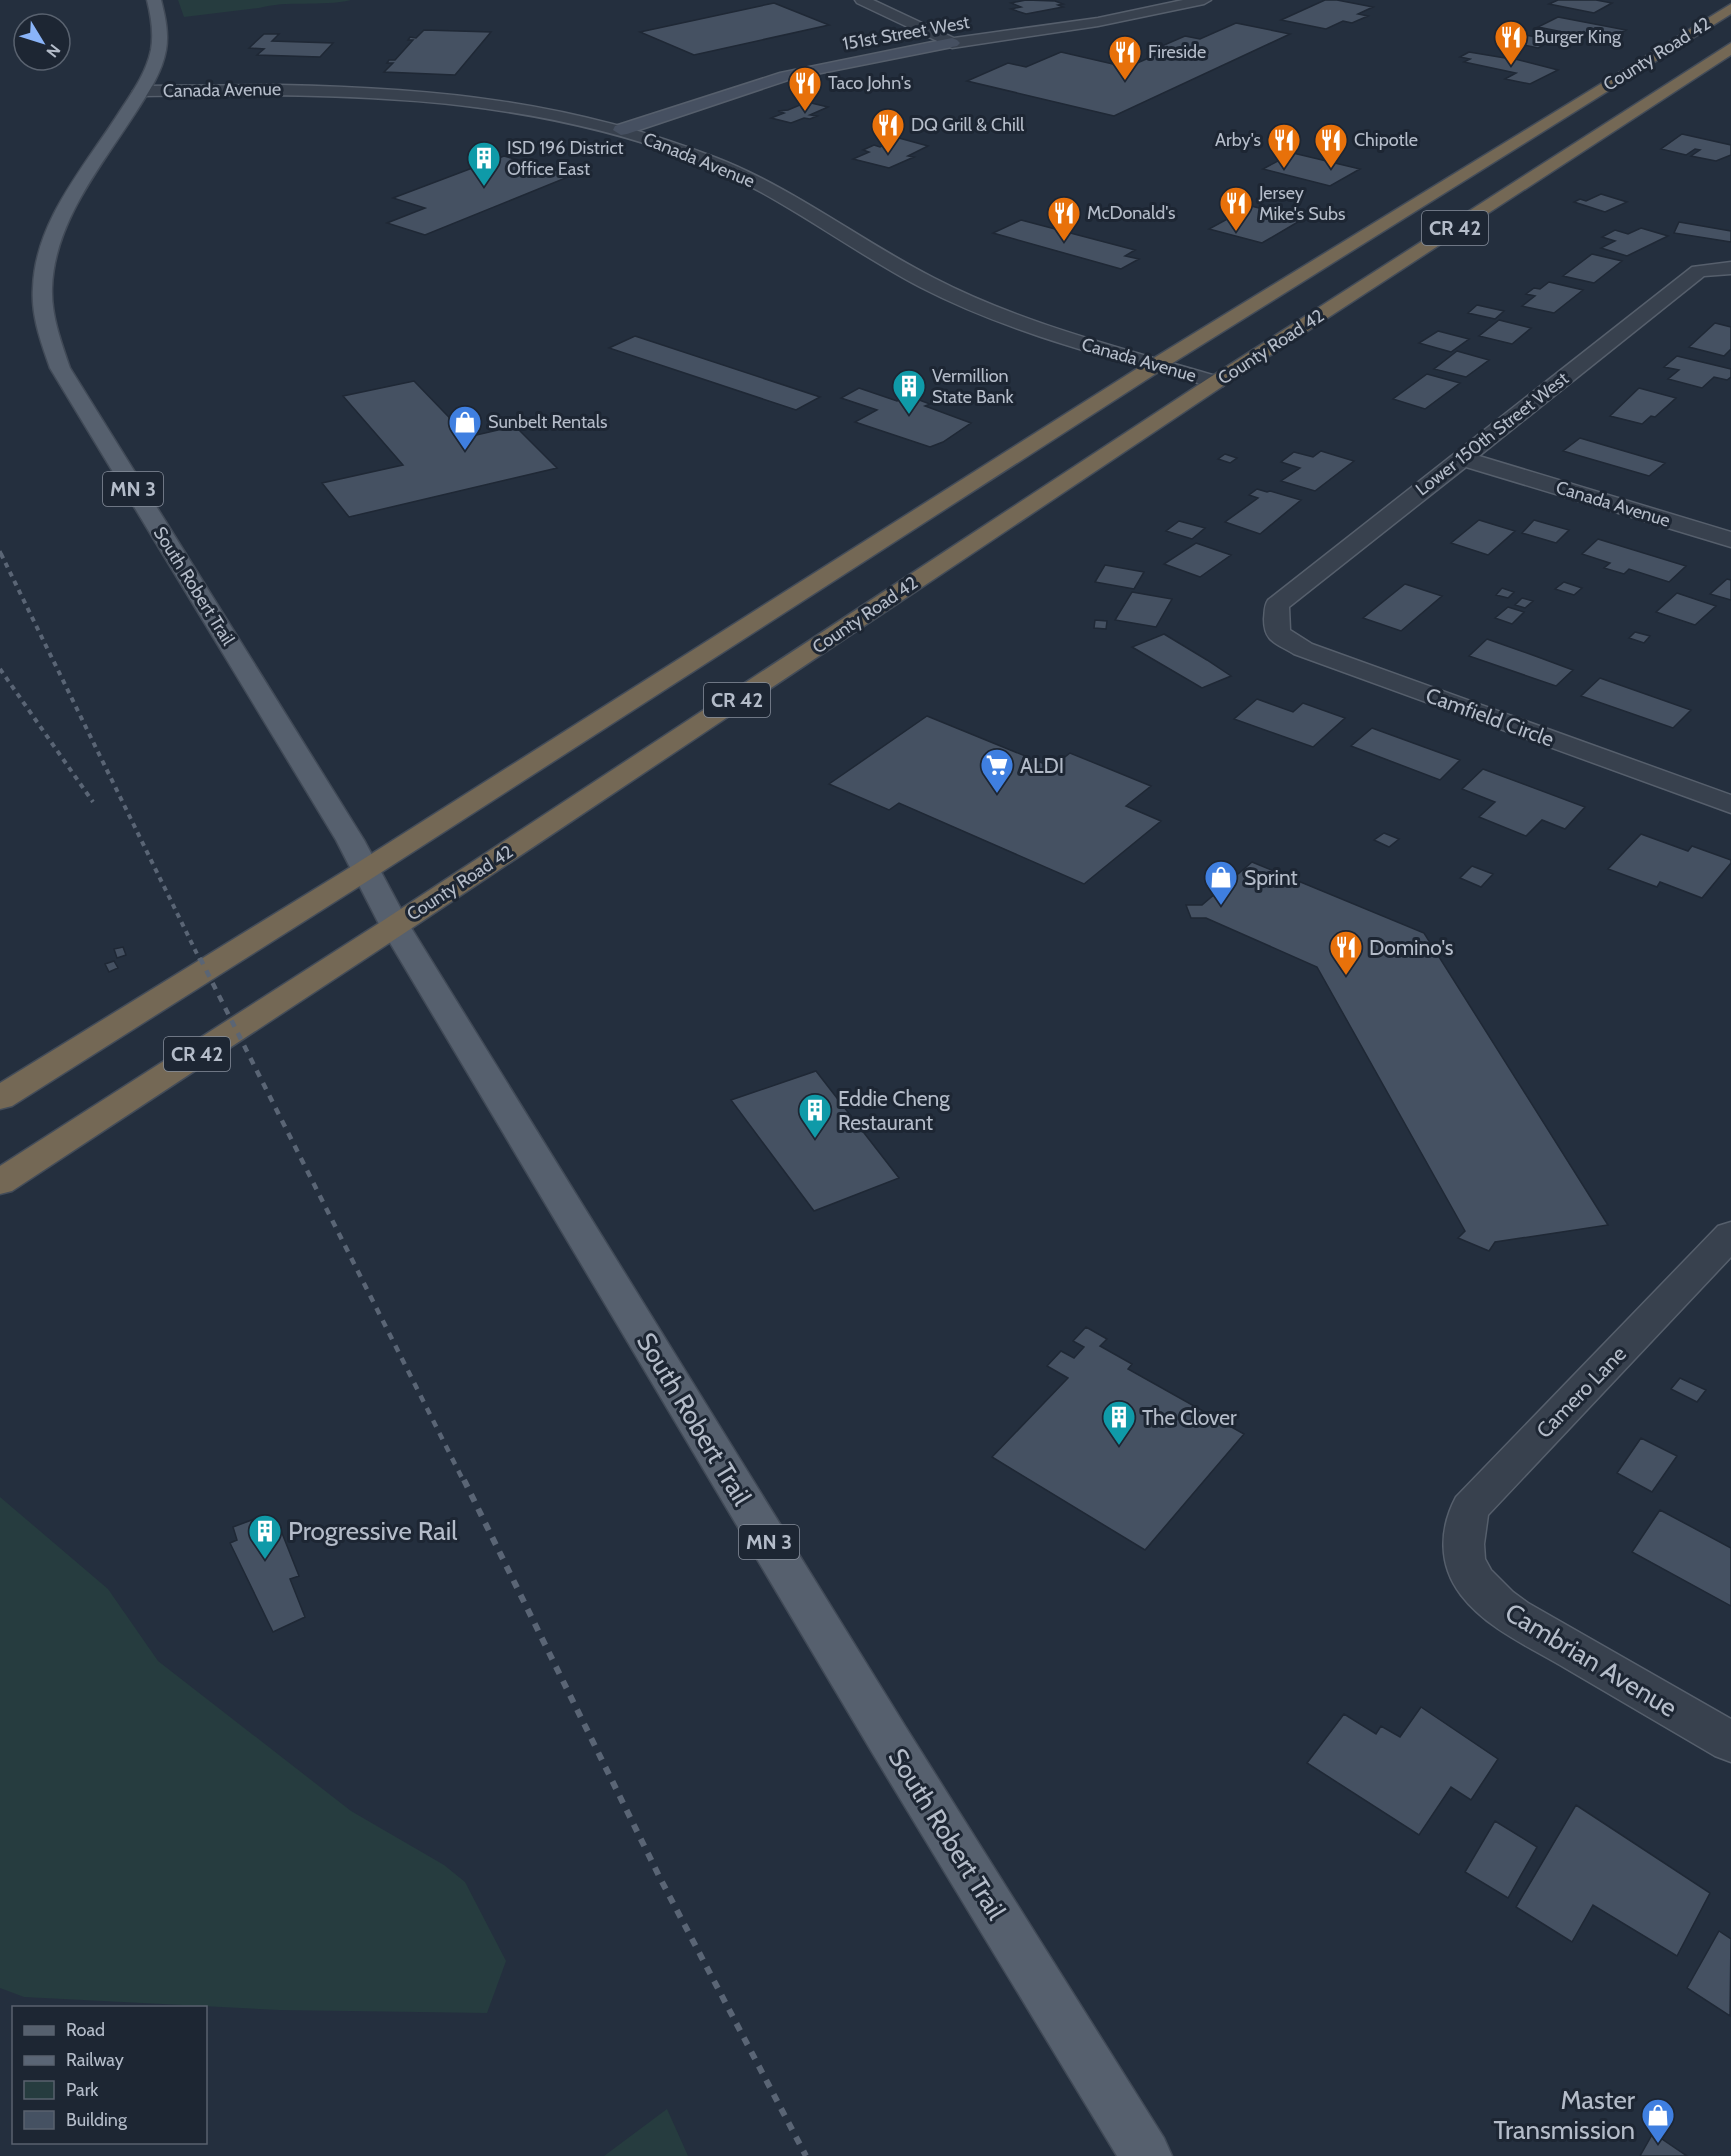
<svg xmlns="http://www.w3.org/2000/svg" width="1731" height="2156" viewBox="0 0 1731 2156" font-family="Cabin,sans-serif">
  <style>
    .green { fill: #263c3f }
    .building { fill: #455162; stroke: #1f2835; stroke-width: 1.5 }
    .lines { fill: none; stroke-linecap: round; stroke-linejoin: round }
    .street-casing { stroke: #565f6c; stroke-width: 3 }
    .secondary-casing { stroke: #565f6c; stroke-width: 3 }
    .primary-casing { stroke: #414a57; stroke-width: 3 }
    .highway-casing { stroke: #434c59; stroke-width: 3 }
    .street { fill: #38414e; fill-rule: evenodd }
    .secondary { fill: #465061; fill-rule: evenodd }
    .primary { fill: #56606e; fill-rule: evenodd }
    .highway { fill: #746855; fill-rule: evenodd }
    .rail-far3 { stroke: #5a6575; stroke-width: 3; stroke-dasharray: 4 4; stroke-linecap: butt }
    .rail-far2 { stroke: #5a6575; stroke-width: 4; stroke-dasharray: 5 5; stroke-linecap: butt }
    .rail-far1 { stroke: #5a6575; stroke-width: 4.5; stroke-dasharray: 7 7; stroke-linecap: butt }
    .rail { stroke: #5a6575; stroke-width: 6; stroke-dasharray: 8 8; stroke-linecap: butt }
    .labels { text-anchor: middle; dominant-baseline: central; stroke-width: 6; stroke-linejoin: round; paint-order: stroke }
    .far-street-label { font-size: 18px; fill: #b4bcc9; stroke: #1d2633 }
    .far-poi-label { font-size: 18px; fill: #b4bcc9; stroke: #1d2633; text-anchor: start }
    .shield { fill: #1d2633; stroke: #878f9c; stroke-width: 1.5 }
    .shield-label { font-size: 20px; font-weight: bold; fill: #b4bcc9 }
    .street-label { font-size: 21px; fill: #b4bcc9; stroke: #1d2633 }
    .poi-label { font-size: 21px; fill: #b4bcc9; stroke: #1d2633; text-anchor: start }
    .near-street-label { font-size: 26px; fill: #b4bcc9; stroke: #1d2633 }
    .near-poi-label { font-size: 26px; fill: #b4bcc9; stroke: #1d2633; text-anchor: start }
  </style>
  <rect width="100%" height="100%" fill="#242f3e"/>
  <!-- green -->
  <path class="green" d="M178 0H351C322 7 286 0 259 8L184 17Z
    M0 1497 108 1589 158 1661 351 1811 444 1865 465 1882 506 1961 487 2013 279 2010 24 1997 0 1988Z
    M667 2109 688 2156H604Z"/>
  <!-- building -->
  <path class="building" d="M1026 0 1055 1 1063 4 1058 5 1063 7 1026 14 1011 9 1021 7 1011 3Z
    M1325 0H1337L1373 7 1358 14 1368 16 1352 23 1343 21 1326 29 1281 20Z
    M1558 0H1596L1612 3 1594 13 1549 4Z
    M774 3 829 25 694 55 640 32Z
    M1558 17 1626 30 1607 41 1538 27Z
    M1236 23 1290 34 1114 116 967 81 1008 63 1026 67 1061 52 1117 65 1124 62 1135 64 1158 54 1148 52 1185 36 1200 39Z
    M424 30 491 32 455 75 384 72 393 63H387L389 60H395L413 40H408L410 37 416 38Z
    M264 34H279L272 41 333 43 320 57 257 55 264 49 249 48Z
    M1525 35 1553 40 1538 48 1510 42Z
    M1469 52 1505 58 1507 57 1558 70 1530 84 1505 79 1516 73 1464 62 1470 59 1460 57Z
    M807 102 828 107 810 115 817 116 810 119 804 118 791 123 771 118 784 113 778 111 788 110Z
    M1682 134 1731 145V155L1716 161 1691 156 1700 150 1695 149 1686 155 1661 149Z
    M899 138 928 146 908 156 914 157 889 168 853 159 869 152 863 150 874 145 880 147Z
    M1293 153 1360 169 1330 186 1263 169Z
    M504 156 573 175 425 235 387 223 425 208 393 198Z
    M1601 194 1627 202 1605 212 1574 202 1580 199 1586 201Z
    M1251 206 1303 219 1262 243 1209 229Z
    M1021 220 1135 250 1125 256 1139 259 1121 269 993 233Z
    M1679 222 1731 231V242L1674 233Z
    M1641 228 1668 236 1627 256 1601 248 1615 241 1602 237 1615 230 1628 234Z
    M1592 254 1622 261 1594 283 1563 276Z
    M1549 282 1583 290 1554 313 1522 306 1535 296 1526 294 1534 288 1540 289Z
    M1477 305 1504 311 1495 319 1468 313Z
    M1499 320 1531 328 1512 344 1479 336Z
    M1715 323 1731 327V349L1724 356 1689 347Z
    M1438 331 1469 339 1451 352 1419 343Z
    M635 336 820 397 796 410 609 348Z
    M1457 351 1489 360 1466 377 1434 369Z
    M1677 356 1731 369V377L1727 380 1714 377 1702 388 1668 379 1679 370 1664 367Z
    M1427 374 1460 383 1425 409 1393 399Z
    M414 381 468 437 515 426 557 468 349 517 322 483 403 465 343 396Z
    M859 388 897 401 900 400 909 403 914 398 930 404 925 406 971 423 943 442 930 447 855 422 877 410 841 398Z
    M1639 388 1676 398 1655 417 1651 416 1642 424 1610 416Z
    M1580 438 1665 463 1649 476 1563 451Z
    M1321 451 1354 461 1315 491 1281 481 1300 468 1281 462 1294 452 1313 457Z
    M1225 454 1237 458 1230 463 1218 459Z
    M1257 489 1267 492 1270 491 1301 500 1260 534 1225 522 1258 498 1249 495Z
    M1479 520 1515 531 1488 555 1451 543Z
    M1534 520 1569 530 1556 543 1522 533Z
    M1179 521 1205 528 1192 539 1166 531Z
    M1598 539 1686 566 1669 582 1629 569 1624 574 1604 568 1610 563 1582 554Z
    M1196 543 1231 555 1200 577 1164 564Z
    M1105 565 1144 572 1134 589 1095 582Z
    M1727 579 1731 580V600L1710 594Z
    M1564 582 1582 588 1574 595 1555 589Z
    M1405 584 1442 596 1401 631 1363 618Z
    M1502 588 1514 592 1508 598 1496 595Z
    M1132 592 1172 599 1156 627 1115 620Z
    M1677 593 1716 606 1695 625 1656 612Z
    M1522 598 1533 601 1525 608 1515 605Z
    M1508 607 1524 612 1512 624 1495 618Z
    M1095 620 1107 621 1106 629 1094 628Z
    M1635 632 1650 636 1644 643 1629 638Z
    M1164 634 1207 660 1231 676 1202 688 1132 647Z
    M1487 639 1538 657 1573 670 1556 686 1469 656Z
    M1600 678 1691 710 1673 728 1581 696Z
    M1257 699 1293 712 1303 703 1345 718 1313 747 1234 719Z
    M927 716 1052 767 1070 753 1151 786 1126 806 1161 821 1084 884 899 803 889 810 829 784Z
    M1372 728 1460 760 1440 780 1351 746Z
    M1483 769 1585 807 1565 829 1542 820 1526 836 1479 817 1495 802 1462 789Z
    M1384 833 1399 839 1389 847 1374 840Z
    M1641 834 1688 851 1692 846 1731 860V863L1702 898 1660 882 1657 887 1608 869Z
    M1252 862 1424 933 1608 1225 1495 1242 1489 1251 1458 1238 1465 1231 1317 967 1206 918H1191L1186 905H1202Z
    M1472 866 1493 874 1481 887 1460 878Z
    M123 947 126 955 117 958 114 949Z
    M114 961 118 968 109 972 105 964Z
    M816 1071 899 1178 814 1211 731 1100Z
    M1086 1327 1107 1339 1100 1346 1132 1364 1128 1369 1244 1434 1145 1550 992 1457 1068 1378 1047 1366 1061 1351 1074 1358 1084 1347 1073 1341Z
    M1680 1378 1706 1390 1697 1402 1671 1389Z
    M1641 1438 1677 1456 1652 1492 1617 1473Z
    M1660 1510 1731 1548V1606L1632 1552Z
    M265 1515 270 1526 278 1523 299 1576 290 1579 305 1617 273 1632 230 1543 237 1540 233 1527Z
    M1421 1707 1498 1759 1471 1800 1451 1787 1419 1835 1307 1763 1344 1714 1376 1734 1381 1726 1400 1737Z
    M1576 1805 1710 1893 1677 1956 1593 1905 1572 1942 1516 1907Z
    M1495 1821 1537 1847 1508 1898 1465 1872Z
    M1719 1931 1731 1939 1730 2016 1687 1988Z
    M1653 2133 1687 2156H1640Z"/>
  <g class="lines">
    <defs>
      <path id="street" d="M855 0H873L954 38 1098 18 1183 0H1211L1204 4 1098 26 952 48 857 3Z
        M280 85C433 88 570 101 714 157 793 187 859 240 934 278 1025 325 1126 349 1223 378L1226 382 1223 386 1216 388 1209 386C1111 358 1011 334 920 287 842 246 772 189 688 158 509 92 329 93 141 96L133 91 141 86Z
        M1731 262V274L1704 276 1479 456 1731 532V547L1466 467 1289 607 1290 630 1312 644 1731 795V813L1294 654C1276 643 1264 642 1264 619 1265 611 1264 606 1268 600L1692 267Z
        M1731 1222V1257L1488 1515 1484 1544 1485 1559 1491 1570 1513 1592 1528 1603 1731 1719V1762L1715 1756C1665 1727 1615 1697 1565 1668 1530 1647 1487 1629 1461 1595 1438 1565 1439 1529 1456 1497L1718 1226Z"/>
      <path id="secondary" d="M952 38 957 40 960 43 957 46 791 79 627 134 621 135 613 130 615 126 780 73Z"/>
      <path id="primary" d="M147 0H161C165 16 169 33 166 50 162 73 148 93 136 112 102 165 54 222 52 288 51 315 61 342 70 368L364 840 410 926 905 1726 1164 2138 1172 2156H1117L873 1754 380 926 336 840 50 368C41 342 31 316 33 288 35 222 84 167 118 114 131 94 146 74 151 50 154 33 151 16 147 0Z"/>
      <path id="highway" d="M1731 4V14L1163 369 374 877 12 1106 0 1109V1083L354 865 1149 361Z
        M1731 43V55L1223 386 406 932 12 1191 0 1194V1166L384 920 1209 378Z"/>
    </defs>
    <!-- street casing -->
    <use href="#street" class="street-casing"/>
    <!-- secondary casing -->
    <use href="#secondary" class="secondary-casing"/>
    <!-- primary casing -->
    <use href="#primary" class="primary-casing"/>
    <!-- highway casing -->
    <use href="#highway" class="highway-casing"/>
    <!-- street -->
    <use href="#street" class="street"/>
    <!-- secondary -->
    <use href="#secondary" class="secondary"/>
    <!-- primary -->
    <use href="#primary" class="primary"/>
    <!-- highway -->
    <use href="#highway" class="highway"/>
    <!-- rail-far3 -->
    <path class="rail-far3" d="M0 551 2 555"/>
    <!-- rail-far2 -->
    <path class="rail-far2" d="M1 554 200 960
      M0 669 93 802"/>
    <!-- rail-far1 -->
    <path class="rail-far1" d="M200 958 464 1482"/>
    <!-- rail -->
    <path class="rail" d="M464 1480 661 1880 806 2156"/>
  </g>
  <!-- icons -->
  <defs>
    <symbol id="restaurant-pin" viewBox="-11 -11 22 30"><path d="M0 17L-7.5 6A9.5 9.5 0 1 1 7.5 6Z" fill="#e8710a" stroke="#1d2633"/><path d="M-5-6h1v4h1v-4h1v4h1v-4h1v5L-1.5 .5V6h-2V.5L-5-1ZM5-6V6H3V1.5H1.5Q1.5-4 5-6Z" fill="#fff"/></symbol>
    <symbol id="building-pin" viewBox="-11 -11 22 30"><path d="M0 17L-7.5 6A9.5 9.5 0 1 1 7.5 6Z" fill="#0f9aa8" stroke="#1d2633"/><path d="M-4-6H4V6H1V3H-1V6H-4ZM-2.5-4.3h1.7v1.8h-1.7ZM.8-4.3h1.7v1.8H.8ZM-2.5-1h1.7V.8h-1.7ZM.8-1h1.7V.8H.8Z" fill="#fff"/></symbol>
    <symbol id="shop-pin" viewBox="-11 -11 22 30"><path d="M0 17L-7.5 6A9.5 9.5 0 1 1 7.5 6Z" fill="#3f7fe0" stroke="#1d2633"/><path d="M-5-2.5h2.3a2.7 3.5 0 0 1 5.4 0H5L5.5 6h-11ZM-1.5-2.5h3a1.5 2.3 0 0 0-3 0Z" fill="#fff"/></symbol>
    <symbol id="supermarket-pin" viewBox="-11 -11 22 30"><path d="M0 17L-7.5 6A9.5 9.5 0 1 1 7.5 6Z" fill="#3f7fe0" stroke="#1d2633"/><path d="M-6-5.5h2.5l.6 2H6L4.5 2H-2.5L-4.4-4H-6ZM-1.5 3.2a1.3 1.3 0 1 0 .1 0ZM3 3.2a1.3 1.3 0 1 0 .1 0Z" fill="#fff"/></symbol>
  </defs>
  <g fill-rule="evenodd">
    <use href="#restaurant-pin" x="1492" y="18" width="38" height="52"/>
    <use href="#restaurant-pin" x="1106" y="33" width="38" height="52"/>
    <use href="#restaurant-pin" x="786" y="64" width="38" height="52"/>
    <use href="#restaurant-pin" x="869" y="106" width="38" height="52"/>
    <use href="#restaurant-pin" x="1265" y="121" width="38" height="52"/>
    <use href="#restaurant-pin" x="1312" y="121" width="38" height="52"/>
    <use href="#building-pin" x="465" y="139" width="38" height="52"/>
    <use href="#restaurant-pin" x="1217" y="184" width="38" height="52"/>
    <use href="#restaurant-pin" x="1045" y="194" width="38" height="52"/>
    <use href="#building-pin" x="890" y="367" width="38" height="52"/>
    <use href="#shop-pin" x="446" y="403" width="38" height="52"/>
    <use href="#supermarket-pin" x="978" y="746" width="38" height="52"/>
    <use href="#shop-pin" x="1202" y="858" width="38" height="52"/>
    <use href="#restaurant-pin" x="1327" y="928" width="38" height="52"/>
    <use href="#building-pin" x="796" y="1091" width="38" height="52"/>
    <use href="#building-pin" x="1100" y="1398" width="38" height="52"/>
    <use href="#building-pin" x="246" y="1512" width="38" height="52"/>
    <use href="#shop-pin" x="1639" y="2096" width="38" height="52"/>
  </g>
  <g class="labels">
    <!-- far-street labels -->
    <g class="far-street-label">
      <text transform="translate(906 33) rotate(-10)">151st Street West</text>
      <text transform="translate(1657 54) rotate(-32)">County Road 42</text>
      <text transform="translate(222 90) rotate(-1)">Canada Avenue</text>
      <text transform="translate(699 160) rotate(22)">Canada Avenue</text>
      <text transform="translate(1271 347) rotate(-33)">County Road 42</text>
      <text transform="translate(1139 360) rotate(16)">Canada Avenue</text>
      <text transform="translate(1492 434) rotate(-38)">Lower 150th Street West</text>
      <text transform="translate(1613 504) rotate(17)">Canada Avenue</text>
      <text transform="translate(194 586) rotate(58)">South Robert Trail</text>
      <text transform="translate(865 615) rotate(-34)">County Road 42</text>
      <text transform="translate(460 883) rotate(-33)">County Road 42</text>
    </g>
    <!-- far-poi labels -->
    <g class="far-poi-label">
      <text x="1534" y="37">Burger King</text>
      <text x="1148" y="52">Fireside</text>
      <text x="828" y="83">Taco John's</text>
      <text x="911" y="125">DQ Grill &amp; Chill</text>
      <text x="1261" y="140" text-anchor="end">Arby's</text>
      <text x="1354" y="140">Chipotle</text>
      <text x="507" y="148">ISD 196 District<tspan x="507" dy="21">Office East</tspan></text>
      <text x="1259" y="193">Jersey<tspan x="1259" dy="21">Mike's Subs</tspan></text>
      <text x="1087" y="213">McDonald's</text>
      <text x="932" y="376">Vermillion<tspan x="932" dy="21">State Bank</tspan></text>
      <text x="488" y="422">Sunbelt Rentals</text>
    </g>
    <!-- shield labels -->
    <g class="shield">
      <rect x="1422" y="211" width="66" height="34" rx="4.5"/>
      <rect x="103" y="472" width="60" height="34" rx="4.5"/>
      <rect x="704" y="683" width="66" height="34" rx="4.5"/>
      <rect x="164" y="1037" width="66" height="34" rx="4.5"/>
      <rect x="739" y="1525" width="60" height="34" rx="4.5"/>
    </g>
    <g class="shield-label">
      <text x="1455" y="228">CR 42</text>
      <text x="133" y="489">MN 3</text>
      <text x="737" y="700">CR 42</text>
      <text x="197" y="1054">CR 42</text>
      <text x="769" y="1542">MN 3</text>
    </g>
    <!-- street labels -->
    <g class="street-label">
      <text transform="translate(1490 717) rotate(20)">Camfield Circle</text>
      <text transform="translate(1581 1392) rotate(-46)">Camero Lane</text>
    </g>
    <!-- poi labels -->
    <g class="poi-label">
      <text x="1020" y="765">ALDI</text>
      <text x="1244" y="877">Sprint</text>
      <text x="1369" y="947">Domino's</text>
      <text x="838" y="1098">Eddie Cheng<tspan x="838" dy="24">Restaurant</tspan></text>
      <text x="1142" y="1417">The Clover</text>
    </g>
    <!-- near-street labels -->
    <g class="near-street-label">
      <text transform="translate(694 1419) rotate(59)">South Robert Trail</text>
      <text transform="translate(1591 1660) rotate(31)">Cambrian Avenue</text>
      <text transform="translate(947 1834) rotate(58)">South Robert Trail</text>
    </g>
    <!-- near-poi labels -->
    <g class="near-poi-label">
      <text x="288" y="1531">Progressive Rail</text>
      <text x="1635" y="2100" text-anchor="end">Master<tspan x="1635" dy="30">Transmission</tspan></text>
    </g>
  </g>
  <!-- legend -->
  <rect x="12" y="2006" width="195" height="138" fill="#1d2633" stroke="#59626f" stroke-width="1.5"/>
  <rect x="24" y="2026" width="30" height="9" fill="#56606e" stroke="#59626f" stroke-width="1.5"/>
  <text x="66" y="2036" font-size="18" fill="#b4bcc9">Road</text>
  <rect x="24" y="2056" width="30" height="9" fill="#5a6575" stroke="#59626f" stroke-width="1.5"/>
  <text x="66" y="2066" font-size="18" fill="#b4bcc9">Railway</text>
  <rect x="24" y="2081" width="30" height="18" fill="#263c3f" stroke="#59626f" stroke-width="1.5"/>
  <text x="66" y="2096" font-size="18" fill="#b4bcc9">Park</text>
  <rect x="24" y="2111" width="30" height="18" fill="#455162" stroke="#59626f" stroke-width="1.5"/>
  <text x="66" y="2126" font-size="18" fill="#b4bcc9">Building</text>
  <!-- north arrow -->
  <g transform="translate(42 42) rotate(128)"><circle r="28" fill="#1d2633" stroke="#59626f" stroke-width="1.5"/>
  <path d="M0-4.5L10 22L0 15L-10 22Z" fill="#8ab4f8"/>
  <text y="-9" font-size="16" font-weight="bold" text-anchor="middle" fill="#b4bcc9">N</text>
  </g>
</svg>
